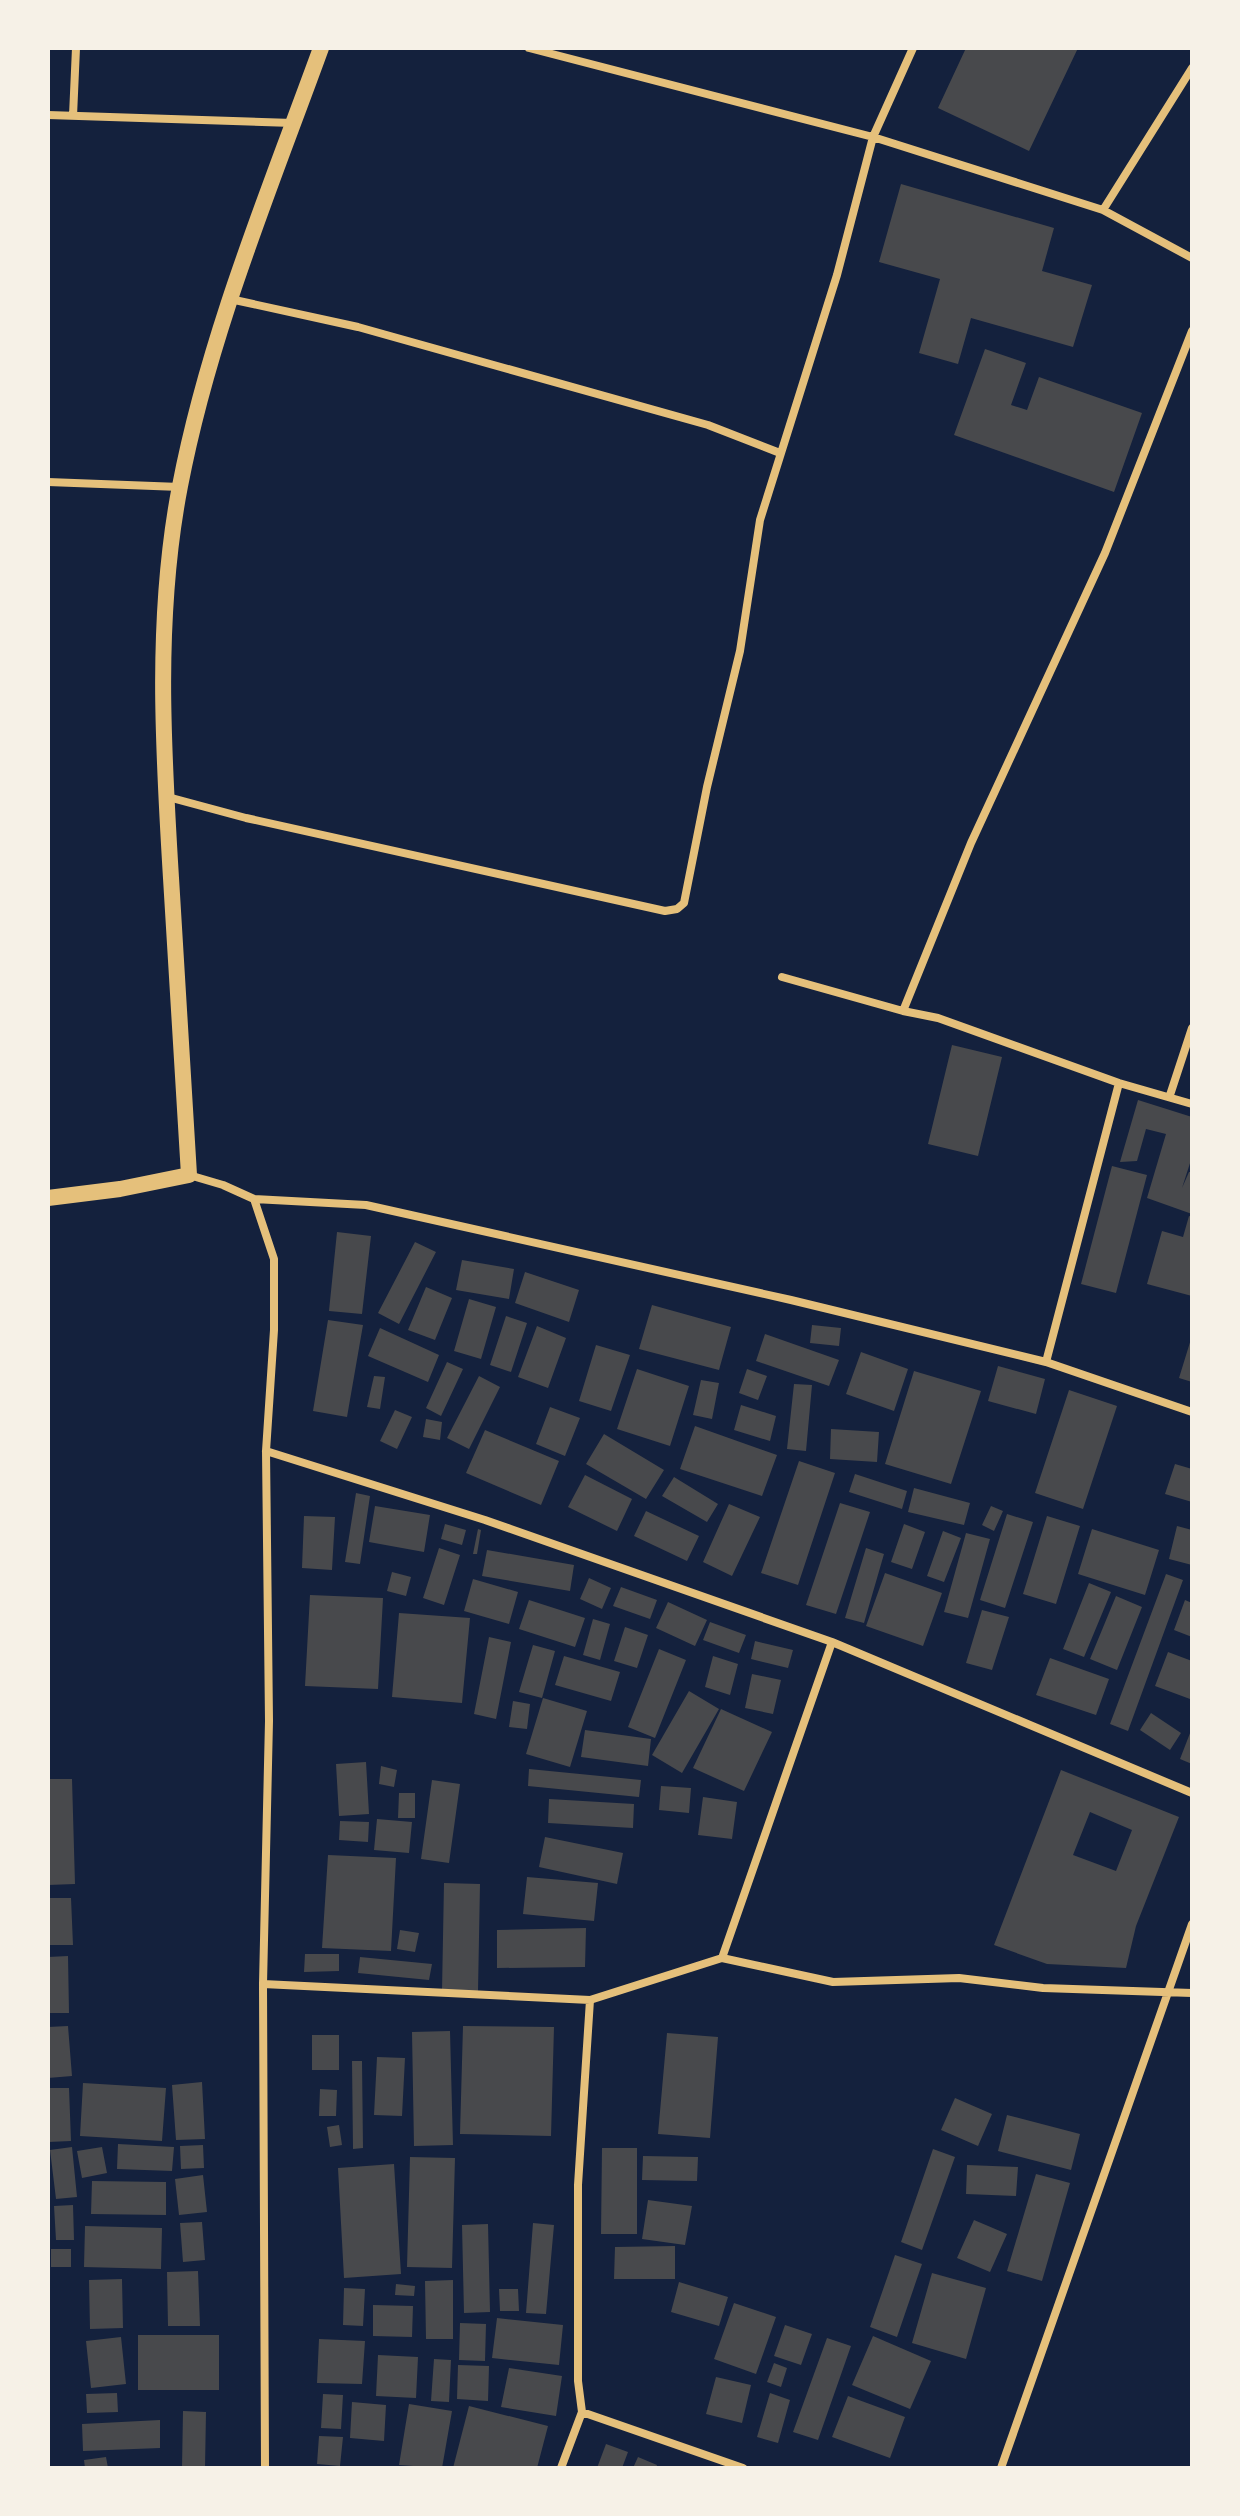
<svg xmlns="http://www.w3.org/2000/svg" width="1240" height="2516" viewBox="0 0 1240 2516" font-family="Montserrat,sans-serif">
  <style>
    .building { fill: #48494c; fill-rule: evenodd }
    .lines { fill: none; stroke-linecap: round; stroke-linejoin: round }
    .minor { stroke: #e5c07b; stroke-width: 8 }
    .secondary { stroke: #e5c07b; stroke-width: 16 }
  </style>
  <rect width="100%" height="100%" fill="#14213d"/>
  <!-- building -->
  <path class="building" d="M966 48H1078L1029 151 938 108Z
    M901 184 1054 228 1042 271 1092 285 1073 347 971 318 958 364 919 353 940 279 879 262Z
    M985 349 1026 363 1011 405 1027 410 1039 377 1142 413 1114 492 954 435Z
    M952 1045 1002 1057 978 1156 928 1144Z
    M1138 1100 1192 1117V1157L1182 1188 1189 1172H1192V1214L1147 1198 1166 1134 1146 1129 1137 1161 1120 1162Z
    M1112 1166 1147 1175 1116 1293 1081 1284Z
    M1189 1216 1192 1217V1296L1147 1284 1162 1231 1183 1237Z
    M337 1232 371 1236 362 1314 329 1311Z
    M415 1242 436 1252 399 1324 378 1313Z
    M462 1260 514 1269 509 1299 456 1290Z
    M525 1272 579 1290 569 1322 515 1303Z
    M426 1287 452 1298 435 1340 408 1330Z
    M469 1299 496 1307 481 1359 454 1351Z
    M652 1305 731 1327 719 1370 639 1349Z
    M506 1316 527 1323 511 1372 490 1365Z
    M328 1320 363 1325 347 1417 313 1411Z
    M812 1325 841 1328 839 1346 810 1343Z
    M537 1326 566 1338 548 1388 518 1377Z
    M380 1328 439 1355 428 1382 368 1356Z
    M765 1334 839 1360 829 1386 756 1361Z
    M1191 1339H1192V1382L1179 1378Z
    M596 1345 630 1355 611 1411 579 1401Z
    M861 1352 908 1369 894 1411 846 1394Z
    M447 1362 463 1369 441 1416 426 1408Z
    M998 1366 1045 1379 1036 1414 988 1401Z
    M637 1369 689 1386 670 1446 617 1429Z
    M747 1369 767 1376 758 1400 739 1393Z
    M914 1371 981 1391 951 1484 885 1464Z
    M374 1376 385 1377 380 1409 367 1407Z
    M479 1376 500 1387 469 1449 447 1438Z
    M701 1380 719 1383 712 1419 693 1415Z
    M794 1384 812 1385 806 1451 787 1449Z
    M1069 1390 1117 1406 1083 1509 1035 1493Z
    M741 1405 776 1416 770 1441 734 1430Z
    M550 1407 580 1418 565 1456 536 1444Z
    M395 1410 412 1417 397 1449 380 1441Z
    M426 1419 442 1422 440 1440 423 1437Z
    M695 1426 777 1455 762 1496 680 1469Z
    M831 1429 879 1432 877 1462 830 1459Z
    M485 1430 559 1461 541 1505 466 1473Z
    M604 1434 664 1470 646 1499 586 1464Z
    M799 1461 835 1473 798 1585 761 1573Z
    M1175 1464 1192 1469V1502L1165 1494Z
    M855 1474 907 1491 902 1509 849 1492Z
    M585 1475 632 1499 617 1531 568 1507Z
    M674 1477 718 1504 707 1522 662 1496Z
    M914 1488 970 1503 964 1525 908 1512Z
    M356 1493 370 1496 360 1564 345 1562Z
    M840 1503 870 1512 836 1614 806 1605Z
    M729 1504 760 1517 732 1576 703 1562Z
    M375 1506 430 1515 424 1552 369 1542Z
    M991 1506 1003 1511 994 1531 982 1525Z
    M646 1511 699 1536 687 1561 634 1536Z
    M1007 1514 1033 1522 1005 1608 980 1600Z
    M304 1516 335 1517 332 1570 302 1568Z
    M1047 1516 1080 1526 1056 1604 1023 1594Z
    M445 1524 466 1530 462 1545 441 1539Z
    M904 1524 925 1532 912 1569 891 1562Z
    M1177 1526 1192 1530V1565L1169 1559Z
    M478 1529 481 1530 477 1554H473Z
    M1092 1529 1159 1550 1145 1595 1078 1574Z
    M943 1531 961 1538 944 1582 927 1576Z
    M966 1533 990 1539 968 1618 944 1612Z
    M439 1548 460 1555 444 1605 423 1598Z
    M866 1548 884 1554 864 1623 845 1618Z
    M487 1550 574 1565 570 1591 482 1576Z
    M392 1572 411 1577 406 1596 387 1591Z
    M885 1573 942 1593 923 1646 866 1626Z
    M1166 1574 1183 1580 1128 1731 1110 1724Z
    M589 1578 611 1588 602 1609 580 1599Z
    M473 1579 518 1592 509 1624 464 1611Z
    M1089 1583 1111 1592 1084 1657 1063 1649Z
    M621 1587 657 1600 650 1619 613 1606Z
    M310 1595 383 1598 378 1689 305 1686Z
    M1116 1596 1142 1607 1117 1670 1090 1659Z
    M529 1600 585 1618 575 1647 519 1629Z
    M1185 1600 1192 1603V1637L1174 1630Z
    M668 1602 707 1620 695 1646 656 1628Z
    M982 1610 1009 1617 992 1670 966 1663Z
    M399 1613 470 1618 462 1703 392 1697Z
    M593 1619 610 1624 600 1660 583 1655Z
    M710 1622 746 1635 739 1653 703 1640Z
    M625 1627 648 1635 637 1668 614 1661Z
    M489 1637 511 1642 496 1719 474 1714Z
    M755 1641 793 1650 788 1668 751 1659Z
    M533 1645 555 1651 542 1698 519 1692Z
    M659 1649 686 1660 655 1738 628 1727Z
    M1168 1652 1192 1661 1190 1699 1155 1686Z
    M564 1656 620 1672 611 1701 555 1685Z
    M713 1656 738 1664 730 1695 705 1687Z
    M1050 1658 1109 1679 1096 1715 1036 1695Z
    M752 1674 781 1680 773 1714 745 1708Z
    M689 1691 719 1709 682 1773 652 1755Z
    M543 1698 587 1711 570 1767 526 1754Z
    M513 1701 530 1704 527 1729 509 1727Z
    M721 1709 772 1732 744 1791 693 1768Z
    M1151 1713 1181 1733 1170 1750 1140 1730Z
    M1192 1728V1764L1180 1759Z
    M585 1730 651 1739 648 1766 581 1757Z
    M366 1762 369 1814 339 1816 336 1764Z
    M381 1766 397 1770 394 1787 379 1784Z
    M529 1769 641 1780 639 1797 528 1786Z
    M1061 1770 1179 1817 1136 1926 1126 1968 1047 1964 994 1945ZM1090 1812 1132 1830 1116 1871 1073 1855Z
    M48 1779H72L75 1884 48 1885Z
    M432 1780 460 1784 449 1863 421 1859Z
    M661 1786 691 1788 689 1813 659 1810Z
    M399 1793H415V1818H398Z
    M703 1797 737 1802 732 1839 698 1835Z
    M549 1799 634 1804 633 1828 548 1823Z
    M377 1819 412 1822 409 1853 374 1850Z
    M340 1821 369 1822 368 1842 339 1840Z
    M545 1837 623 1853 617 1884 539 1867Z
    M328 1855 396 1858 391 1951 322 1948Z
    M527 1877 598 1883 594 1921 523 1914Z
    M444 1883 480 1884 478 1991H442Z
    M48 1898H71L73 1945H48Z
    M586 1928 585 1967 497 1968V1930Z
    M400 1930 419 1933 415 1952 397 1949Z
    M305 1954H339V1971L304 1972Z
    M68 1956 69 2013H48V1957Z
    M360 1957 432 1964 429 1980 358 1973Z
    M68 2026 72 2076 48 2078V2027Z
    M463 2026 554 2027 551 2136 460 2134Z
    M450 2031 453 2145 414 2146 412 2032Z
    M667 2033 718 2037 710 2138 658 2134Z
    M312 2035H339V2070H312Z
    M377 2057 405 2058 402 2116 374 2115Z
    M352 2061H362L363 2148 353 2149Z
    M202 2082 205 2139 176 2140 172 2085Z
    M83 2083 166 2088 162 2141 80 2136Z
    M48 2088H69L71 2141 48 2142Z
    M320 2089 337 2090 336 2116H319Z
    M955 2098 992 2114 978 2146 941 2130Z
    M1007 2115 1080 2134 1071 2170 998 2151Z
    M339 2125 342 2145 330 2147 327 2127Z
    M118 2144 174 2147 172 2171 117 2169Z
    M203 2145 204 2168 181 2169 180 2146Z
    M72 2147 77 2197 56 2199 50 2150Z
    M102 2147 107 2173 82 2178 77 2151Z
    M602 2148H637V2234H601Z
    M933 2149 955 2157 922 2250 901 2242Z
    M643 2156 698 2157 697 2181 642 2180Z
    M410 2157 455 2158 452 2268 407 2267Z
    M394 2164 401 2274 344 2278 338 2168Z
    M967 2165 1018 2167 1016 2196 966 2194Z
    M1036 2174 1070 2183 1042 2281 1007 2271Z
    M203 2175 207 2212 179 2215 175 2179Z
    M92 2181 166 2182V2215L91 2214Z
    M648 2200 692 2206 685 2245 642 2239Z
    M73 2205 74 2240H56L54 2206Z
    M974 2220 1007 2234 990 2272 957 2258Z
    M202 2222 205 2260 183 2262 180 2223Z
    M533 2223 554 2225 546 2314 526 2313Z
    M488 2224 490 2312 464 2313 462 2225Z
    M85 2226 162 2228 161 2269 84 2267Z
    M675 2246V2279H614L615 2247Z
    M51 2249H71V2267H51Z
    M895 2255 922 2264 897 2337 870 2327Z
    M198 2271 200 2326H168L167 2272Z
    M932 2273 986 2288 966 2359 912 2343Z
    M122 2279 123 2328 90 2329 89 2280Z
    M453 2280V2339H426L425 2281Z
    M679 2282 728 2297 719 2326 671 2312Z
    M396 2284 415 2286 414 2296 395 2295Z
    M344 2288 365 2289 363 2326 343 2325Z
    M499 2289H518L519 2311H500Z
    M734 2303 776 2317 756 2374 714 2359Z
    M373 2305 413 2306 412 2337 373 2336Z
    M497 2318 563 2325 559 2365 492 2358Z
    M460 2323 486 2324 485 2361 459 2360Z
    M785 2325 812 2334 801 2365 774 2356Z
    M138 2335H219V2390H138Z
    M873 2336 931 2361 910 2409 852 2385Z
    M121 2337 126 2384 91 2388 86 2341Z
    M827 2338 851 2346 818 2440 793 2432Z
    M319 2339 365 2341 362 2384 317 2383Z
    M378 2355 418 2357 416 2398 376 2396Z
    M434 2359 451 2360 449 2402 431 2401Z
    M774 2363 787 2368 781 2387 767 2382Z
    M458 2365 489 2366 488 2401 457 2399Z
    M509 2368 562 2376 556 2416 501 2407Z
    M716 2377 751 2385 742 2423 706 2414Z
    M117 2393 118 2412 87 2413 86 2394Z
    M770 2393 790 2400 778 2443 757 2437Z
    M323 2394 343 2395 341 2429 321 2428Z
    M848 2396 905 2417 890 2458 832 2437Z
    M352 2402 386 2405 384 2441 350 2438Z
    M409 2404 452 2411 442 2468 399 2465Z
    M469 2406 548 2426 537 2468H453Z
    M183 2411 206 2412 205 2468H182Z
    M160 2420V2448L83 2451 82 2424Z
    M319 2436 343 2437 340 2466 317 2464Z
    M606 2444 628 2452 622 2468H597Z
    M106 2457 108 2468H85L84 2460Z
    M638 2457 657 2465 656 2468H633Z"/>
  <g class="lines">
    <!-- minor -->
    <path class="minor" d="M529 48 873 137 1103 210 1192 258
      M48 115 293 123
      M73 116 76 48
      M1103 210 1192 68
      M230 299 358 327 708 425 780 453
      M48 482 180 487
      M168 797 246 818 665 911 677 909 684 903 707 787 740 651 760 520 837 275 873 137 913 48
      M782 977 903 1011 938 1018 1119 1083 1192 1104
      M903 1011 971 843 1105 553 1192 331
      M1170 1095 1192 1028
      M189 1175 223 1185 254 1199 366 1205 791 1300 1046 1362 1192 1412
      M254 1199 274 1259V1330L266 1451 269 1721 263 1984 265 2468
      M1046 1362 1119 1083
      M266 1451 485 1520 832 1642 1192 1793
      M722 1958 832 1642
      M263 1984 590 2000 722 1958 833 1982 959 1978 1043 1988 1192 1993
      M582 2412 743 2468
      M561 2468 582 2412 578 2381V2185L590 2000
      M1001 2468 1192 1924"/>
    <!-- secondary -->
    <path class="secondary" d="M48 1198 120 1189 189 1175C183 1076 177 977 171 878 163 748 155 615 180 486 209 335 269 191 321 48"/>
  </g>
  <!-- border -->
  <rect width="1240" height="2516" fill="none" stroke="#f6f1e7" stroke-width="100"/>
</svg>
